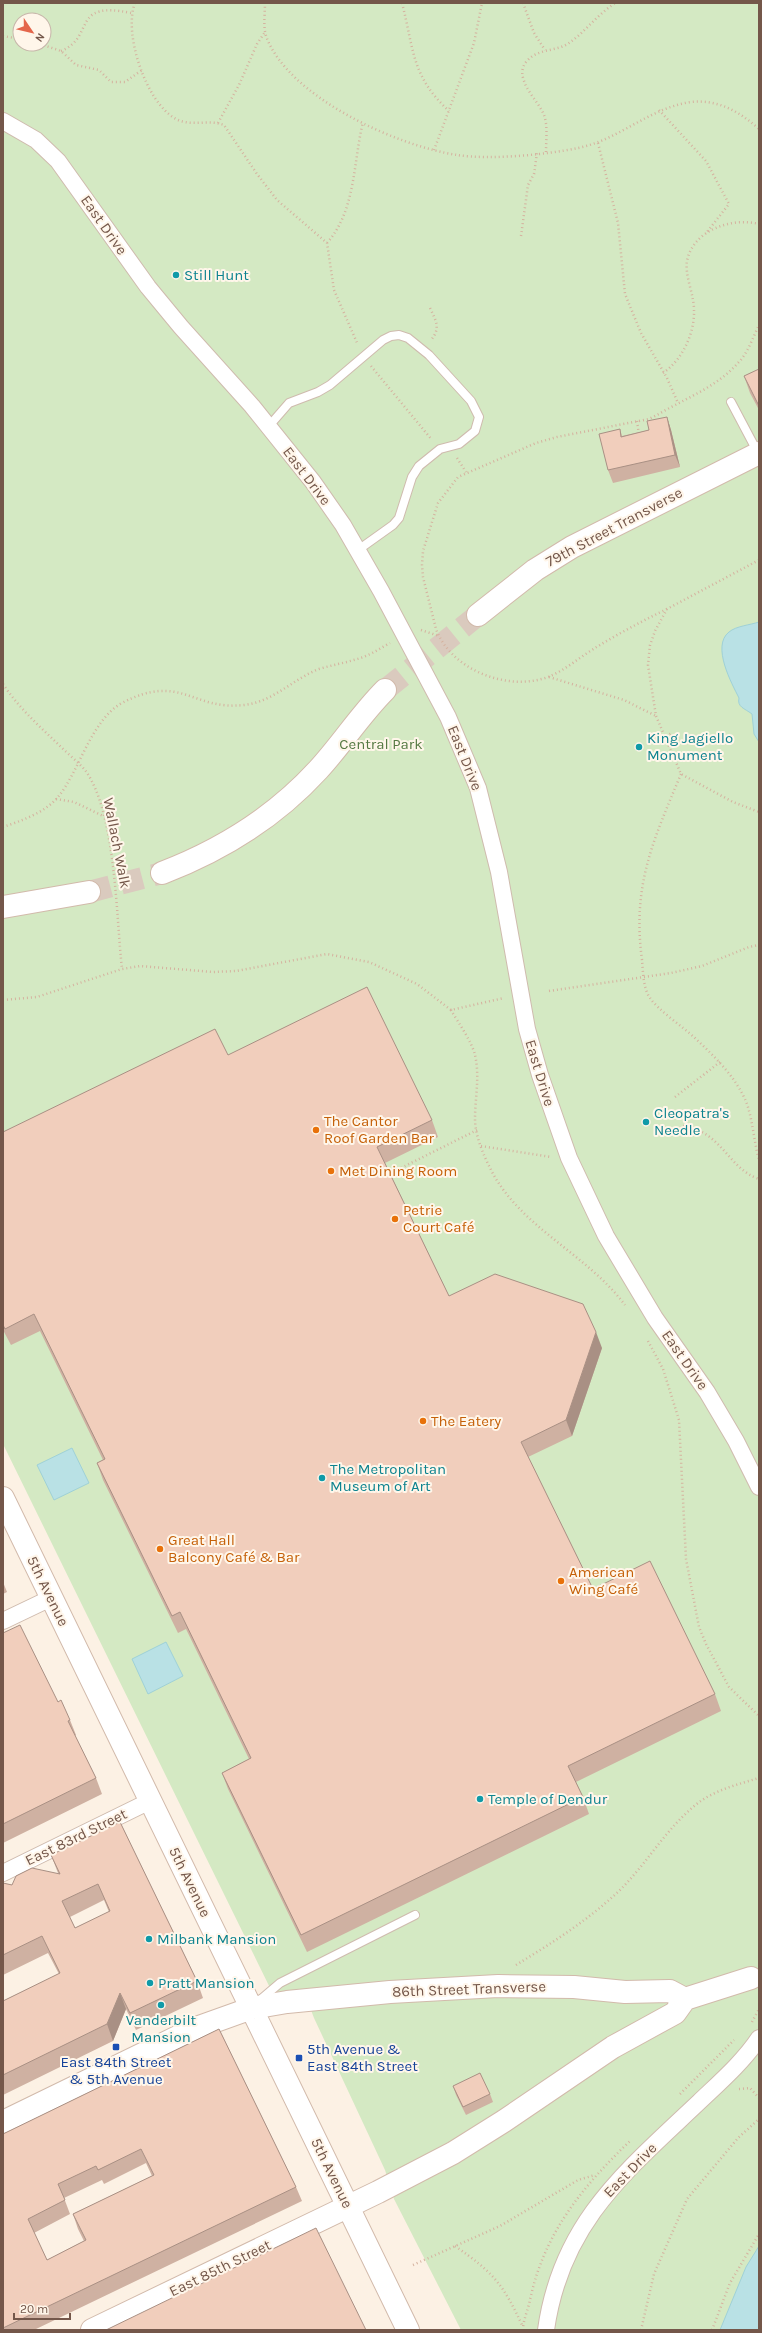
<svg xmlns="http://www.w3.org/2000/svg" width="762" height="2333" viewBox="0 0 762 2333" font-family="Karla,sans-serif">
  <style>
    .green { fill: #d4e9c3; fill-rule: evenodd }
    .water { fill: #b9e1e5; stroke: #9fd1d7 }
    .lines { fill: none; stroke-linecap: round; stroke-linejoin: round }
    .secondary-tunnel { stroke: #dacabe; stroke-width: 22; stroke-dasharray: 22 11; stroke-linecap: butt }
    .lane-casing { stroke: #cfbbae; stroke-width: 10 }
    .street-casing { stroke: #cfbbae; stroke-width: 18 }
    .secondary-casing { stroke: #d2baab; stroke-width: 24 }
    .path { stroke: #d5b29f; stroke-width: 2.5; stroke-dasharray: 1 3; stroke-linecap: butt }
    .lane { stroke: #fff; stroke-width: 8 }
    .street { stroke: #fff; stroke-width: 16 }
    .secondary { stroke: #fff; stroke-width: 22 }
    .wall { fill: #cfb1a2; fill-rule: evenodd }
    .shaded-wall { fill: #a99084 }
    .building { fill: #f1cebc; stroke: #a99084; fill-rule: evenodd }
    .culture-dot { fill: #0f9aa8; stroke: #fff6ea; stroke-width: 1.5 }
    .food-dot { fill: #e8710a; stroke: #fff6ea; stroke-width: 1.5 }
    .transit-dot { fill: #1a4fb4; stroke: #fff6ea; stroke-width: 1.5 }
    .labels { text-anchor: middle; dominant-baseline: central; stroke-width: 4; stroke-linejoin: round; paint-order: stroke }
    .street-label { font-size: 15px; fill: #74574a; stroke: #fff6ea }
    .culture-label { font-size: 15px; fill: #0d838f; stroke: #fff6ea; text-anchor: start }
    .park-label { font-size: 15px; fill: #557942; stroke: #fff6ea }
    .food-label { font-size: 15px; fill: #c56008; stroke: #fff6ea; text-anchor: start }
    .transit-label { font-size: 15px; fill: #164399; stroke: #fff6ea; text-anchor: start }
  </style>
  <rect width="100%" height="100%" fill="#fcf1e4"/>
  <!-- green -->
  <path class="green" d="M3 3H759V2330H461L394 2199 385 2170 314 2018 303 1989 273 1994 3 1444ZM20 20H44V44H20Z"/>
  <!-- water -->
  <path class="water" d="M759 622V742L754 734 752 714C744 708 737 707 739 698 732 684 711 646 729 632 736 626 750 625 759 622Z
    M72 1448 89 1483 54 1500 37 1465Z
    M166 1642 183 1676 148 1694 132 1659Z
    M759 2246V2330H720L746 2267Z"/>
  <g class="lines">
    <!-- secondary-tunnel -->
    <path class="secondary-tunnel" d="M385 690 478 615
      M89 892 162 873"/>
    <defs>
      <path id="lane" d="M731 402 758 453
        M269 426 289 403 318 392 330 385 383 340 391 336 399 335 408 338 429 355 471 401 479 417 475 431 459 444 440 449 419 466 412 477 399 518 393 525 358 550
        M260 2000 280 1983 415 1915"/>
      <path id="street" d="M3 121 36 140 58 161 148 287 181 327 252 406 313 482 343 525 381 591 448 717 478 788 499 872 527 1029 540 1075 569 1158 606 1236 655 1318 707 1392 736 1441 759 1487
        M3 1621 51 1598
        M3 1873 150 1801
        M546 2330C561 2223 625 2172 699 2102 720 2082 743 2062 759 2038"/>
      <path id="secondary" d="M478 615 535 570 572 547 759 453
        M162 873C222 850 275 817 318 770 342 744 360 715 385 690
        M3 907 89 892
        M3 1498 408 2330
        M3 2122 196 2028 252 2008 287 2002 390 1992 498 1986 574 1987 625 1992 670 1991 685 1999
        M92 2330 378 2192 453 2153 504 2121 613 2047 675 2013 685 1999 751 1978"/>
    </defs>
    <!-- lane casing -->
    <use href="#lane" class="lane-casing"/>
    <!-- street casing -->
    <use href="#street" class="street-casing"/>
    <!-- secondary casing -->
    <use href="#secondary" class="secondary-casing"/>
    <!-- path -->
    <path class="path" d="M135 3C123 33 146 103 176 119 191 127 209 119 224 125L257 174 277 200 327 243 334 290 358 345
      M265 3C265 13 263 26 266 36 288 97 397 146 457 155 491 160 544 155 578 148 619 140 649 108 691 102 718 99 740 112 759 129
      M402 3C414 49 411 76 449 111
      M523 3 534 33 545 50
      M3 36 20 39
      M40 44 61 51 76 65 99 70 111 82H125L142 70
      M61 51C96 37 70 0 131 13
      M659 110 706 161 729 204 707 232
      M218 123 239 85 257 44 265 32
      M598 143 618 223 625 294 641 333 667 378 678 403
      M434 150 474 43 482 3
      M546 152C546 140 548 126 544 115 539 103 528 93 524 81 521 73 522 66 527 61 538 48 556 52 569 43 584 33 597 15 615 3
      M521 236 528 185 534 174 537 153
      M327 243C356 210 353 163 363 122
      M430 308C436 321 441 328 431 340
      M371 366 432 440
      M663 373C685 358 698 326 693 300 691 288 685 273 687 261 693 230 732 217 759 224
      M637 421 639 435
      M457 458 466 472
      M759 560 667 609 655 631 650 645 648 665 656 716 681 774 733 802 759 812
      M667 609C642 621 618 634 595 648 580 657 564 671 548 677 508 692 451 670 436 629L423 577 422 565 423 551 438 503 458 477 536 443 557 437 649 419 657 415C684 399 717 387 738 363 748 353 753 337 759 325
      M421 630 439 636
      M549 677 624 700 656 716
      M3 684C18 707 39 726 59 745 67 753 77 761 85 770 116 812 116 916 122 969
      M655 741 672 733
      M681 774C653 841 632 885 642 960 643 971 643 988 650 998 658 1010 683 1027 695 1038 715 1057 737 1078 747 1104 753 1122 754 1142 759 1160
      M56 799 74 802 103 816
      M3 827C21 821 46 812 58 797 79 772 91 720 122 703 181 672 192 711 244 705 273 702 293 679 319 669 332 665 345 663 357 659 369 656 379 649 390 643
      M549 991 671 973 702 966 749 947 759 945
      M3 1000 37 997 122 969 140 966 213 972 236 971 327 954 369 962 417 984 451 1010 504 998
      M451 1010C458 1022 472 1042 475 1055 480 1077 475 1098 475 1119 475 1135 483 1154 490 1168 519 1227 586 1253 625 1305
      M675 1097 720 1062
      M683 1126C723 1132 727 1168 759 1179
      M481 1146 551 1157
      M401 1168 477 1130
      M648 1341 663 1369 679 1420 686 1559 699 1627 706 1644 729 1687 759 1716
      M516 1965C552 1943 590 1919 621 1889 648 1862 667 1827 698 1803 715 1790 739 1784 759 1778
      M752 2022 759 2009
      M739 2089 750 2088 759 2098
      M680 2094 734 2040
      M455 2246C494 2273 503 2284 523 2327
      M413 2265 500 2226 578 2180 595 2175
      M523 2330C523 2320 528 2310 530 2300 544 2233 583 2186 631 2140
      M641 2330 654 2274 687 2199 738 2138 759 2119
      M712 2330 730 2283 759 2234"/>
    <!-- lane -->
    <use href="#lane" class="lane"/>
    <!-- street -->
    <use href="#street" class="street"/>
    <!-- secondary -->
    <use href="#secondary" class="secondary"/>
  </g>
  <!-- wall -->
  <path class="wall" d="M759 369V410L750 393 744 376Z
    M667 417 671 430 680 467 613 483 608 470 620 429 622 436 649 430Z
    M228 1055 432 1120 438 1137 385 1163 449 1296 602 1348 572 1436 528 1457 593 1589 715 1694 721 1711 576 1782 583 1797 589 1814 307 1952 228 1789 222 1773 249 1759 186 1629 178 1633 103 1480 97 1463 103 1460 40 1331 11 1345 3 1330V1132Z
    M3 1582 7 1592 3 1594Z
    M3 1633 58 1702 70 1720 76 1735 75 1736 96 1778 102 1794 3 1843Z
    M120 1822 197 1981 203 1998 136 2030 126 2009 113 2041 3 2095V2001L59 1974 48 1953 3 1975V1883L12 1885 58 1873 51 1855ZM104 1900 109 1912 75 1928 70 1917Z
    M219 2029 296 2187 302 2201 34 2330H3V2134ZM146 2163 152 2176 73 2214 78 2229 84 2241 47 2260 34 2233 70 2214 64 2198 102 2180 104 2184Z
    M453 2086 490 2094 493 2102 466 2115 456 2095Z"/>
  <!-- shaded-wall -->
  <path class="shaded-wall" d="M667 417 671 430 680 467 675 455Z
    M596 1332 602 1348 572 1436 566 1420Z
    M120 1993 126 2009 113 2041 107 2024Z"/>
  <!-- building -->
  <path class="building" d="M759 369V406L744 376Z
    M667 417 675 455 608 470 599 434 620 429 621 437 649 430 647 421Z
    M367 987 432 1120 377 1147 449 1296 495 1274 583 1304 596 1332 566 1420 521 1442 593 1589 650 1561 715 1694 568 1766 583 1797 301 1935 222 1773 251 1758 180 1612 172 1616 97 1463 105 1459 34 1314 5 1329 3 1325V1132L215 1029 228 1055Z
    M20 1625 58 1702 61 1700 70 1720 68 1721 96 1778 3 1824V1633Z
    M120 1822 197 1981 130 2013 120 1993 107 2024 3 2075V2001L60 1973 42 1936 3 1955V1883L12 1885 16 1876 32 1868 60 1874 51 1855ZM98 1884 110 1911 75 1928 62 1901Z
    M219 2029 296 2187 3 2328V2134ZM141 2149 154 2175 73 2214 86 2240 47 2260 28 2219 65 2200 58 2184 96 2166 98 2170Z
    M480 2073 490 2094 463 2107 453 2086Z
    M316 2228 366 2330H106Z"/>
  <!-- markers -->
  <g class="culture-dot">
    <circle cx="176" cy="275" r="4"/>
    <circle cx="639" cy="747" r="4"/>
    <circle cx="646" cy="1122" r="4"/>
    <circle cx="322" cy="1478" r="4"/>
    <circle cx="480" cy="1799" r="4"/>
    <circle cx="149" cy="1939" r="4"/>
    <circle cx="150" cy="1983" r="4"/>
    <circle cx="161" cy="2005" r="4"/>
  </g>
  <g class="food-dot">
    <circle cx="316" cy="1130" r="4"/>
    <circle cx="331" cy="1171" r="4"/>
    <circle cx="395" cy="1219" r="4"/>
    <circle cx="423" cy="1421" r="4"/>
    <circle cx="160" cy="1549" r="4"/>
    <circle cx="561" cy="1581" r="4"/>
  </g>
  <g class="transit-dot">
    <rect x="112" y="2043" width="8" height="8" rx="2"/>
    <rect x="295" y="2054" width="8" height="8" rx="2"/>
  </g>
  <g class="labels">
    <!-- street labels -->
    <g class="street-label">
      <text transform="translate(104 225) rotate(55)">East Drive</text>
      <text transform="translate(307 476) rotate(53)">East Drive</text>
      <text transform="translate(614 527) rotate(-28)">79th Street Transverse</text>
      <text transform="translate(465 758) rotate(68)">East Drive</text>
      <text transform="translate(117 843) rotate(79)">Wallach Walk</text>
      <text transform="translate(540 1073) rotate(73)">East Drive</text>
      <text transform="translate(685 1360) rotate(55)">East Drive</text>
      <text transform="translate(48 1591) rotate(64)">5th Avenue</text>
      <text transform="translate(76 1837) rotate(-26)">East 83rd Street</text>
      <text transform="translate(190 1882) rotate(64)">5th Avenue</text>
      <text transform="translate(469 1989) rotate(-2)">86th Street Transverse</text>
      <text transform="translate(630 2170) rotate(-46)">East Drive</text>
      <text transform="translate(332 2173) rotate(64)">5th Avenue</text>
      <text transform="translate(220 2268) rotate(-26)">East 85th Street</text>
    </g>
    <!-- culture labels -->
    <g class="culture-label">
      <text x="184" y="275">Still Hunt</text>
      <text x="647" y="738">King Jagiello<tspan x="647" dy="17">Monument</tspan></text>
      <text x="654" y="1113">Cleopatra's<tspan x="654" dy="17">Needle</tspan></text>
      <text x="330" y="1469">The Metropolitan<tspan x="330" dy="17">Museum of Art</tspan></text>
      <text x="488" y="1799">Temple of Dendur</text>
      <text x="157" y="1939">Milbank Mansion</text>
      <text x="158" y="1983">Pratt Mansion</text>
      <text x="161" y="2020" text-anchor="middle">Vanderbilt<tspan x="161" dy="17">Mansion</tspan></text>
    </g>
    <!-- park labels -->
    <g class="park-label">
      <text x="381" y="744">Central Park</text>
    </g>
    <!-- food labels -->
    <g class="food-label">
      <text x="324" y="1121">The Cantor<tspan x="324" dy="17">Roof Garden Bar</tspan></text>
      <text x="339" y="1171">Met Dining Room</text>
      <text x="403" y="1210">Petrie<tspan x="403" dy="17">Court Café</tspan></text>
      <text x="431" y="1421">The Eatery</text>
      <text x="168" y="1540">Great Hall<tspan x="168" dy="17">Balcony Café &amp; Bar</tspan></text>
      <text x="569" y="1572">American<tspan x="569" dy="17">Wing Café</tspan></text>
    </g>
    <!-- transit labels -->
    <g class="transit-label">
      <text x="307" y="2049">5th Avenue &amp;<tspan x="307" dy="17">East 84th Street</tspan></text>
      <text x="116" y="2062" text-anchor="middle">East 84th Street<tspan x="116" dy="17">&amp; 5th Avenue</tspan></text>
    </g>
  </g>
  <!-- border -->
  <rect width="762" height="2333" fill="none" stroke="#74574a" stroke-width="8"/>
  <!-- north arrow -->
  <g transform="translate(32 32) rotate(125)"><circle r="19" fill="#fff6ea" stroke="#c7b6aa"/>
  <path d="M0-3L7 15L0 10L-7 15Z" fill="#e4664b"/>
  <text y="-6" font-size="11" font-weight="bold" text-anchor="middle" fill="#74574a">N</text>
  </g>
  <!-- scale -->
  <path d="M14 2313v6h56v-6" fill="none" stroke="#74574a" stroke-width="2"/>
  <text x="20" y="2313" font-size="12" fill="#74574a" stroke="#fff6ea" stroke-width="3" paint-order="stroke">20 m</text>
</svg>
